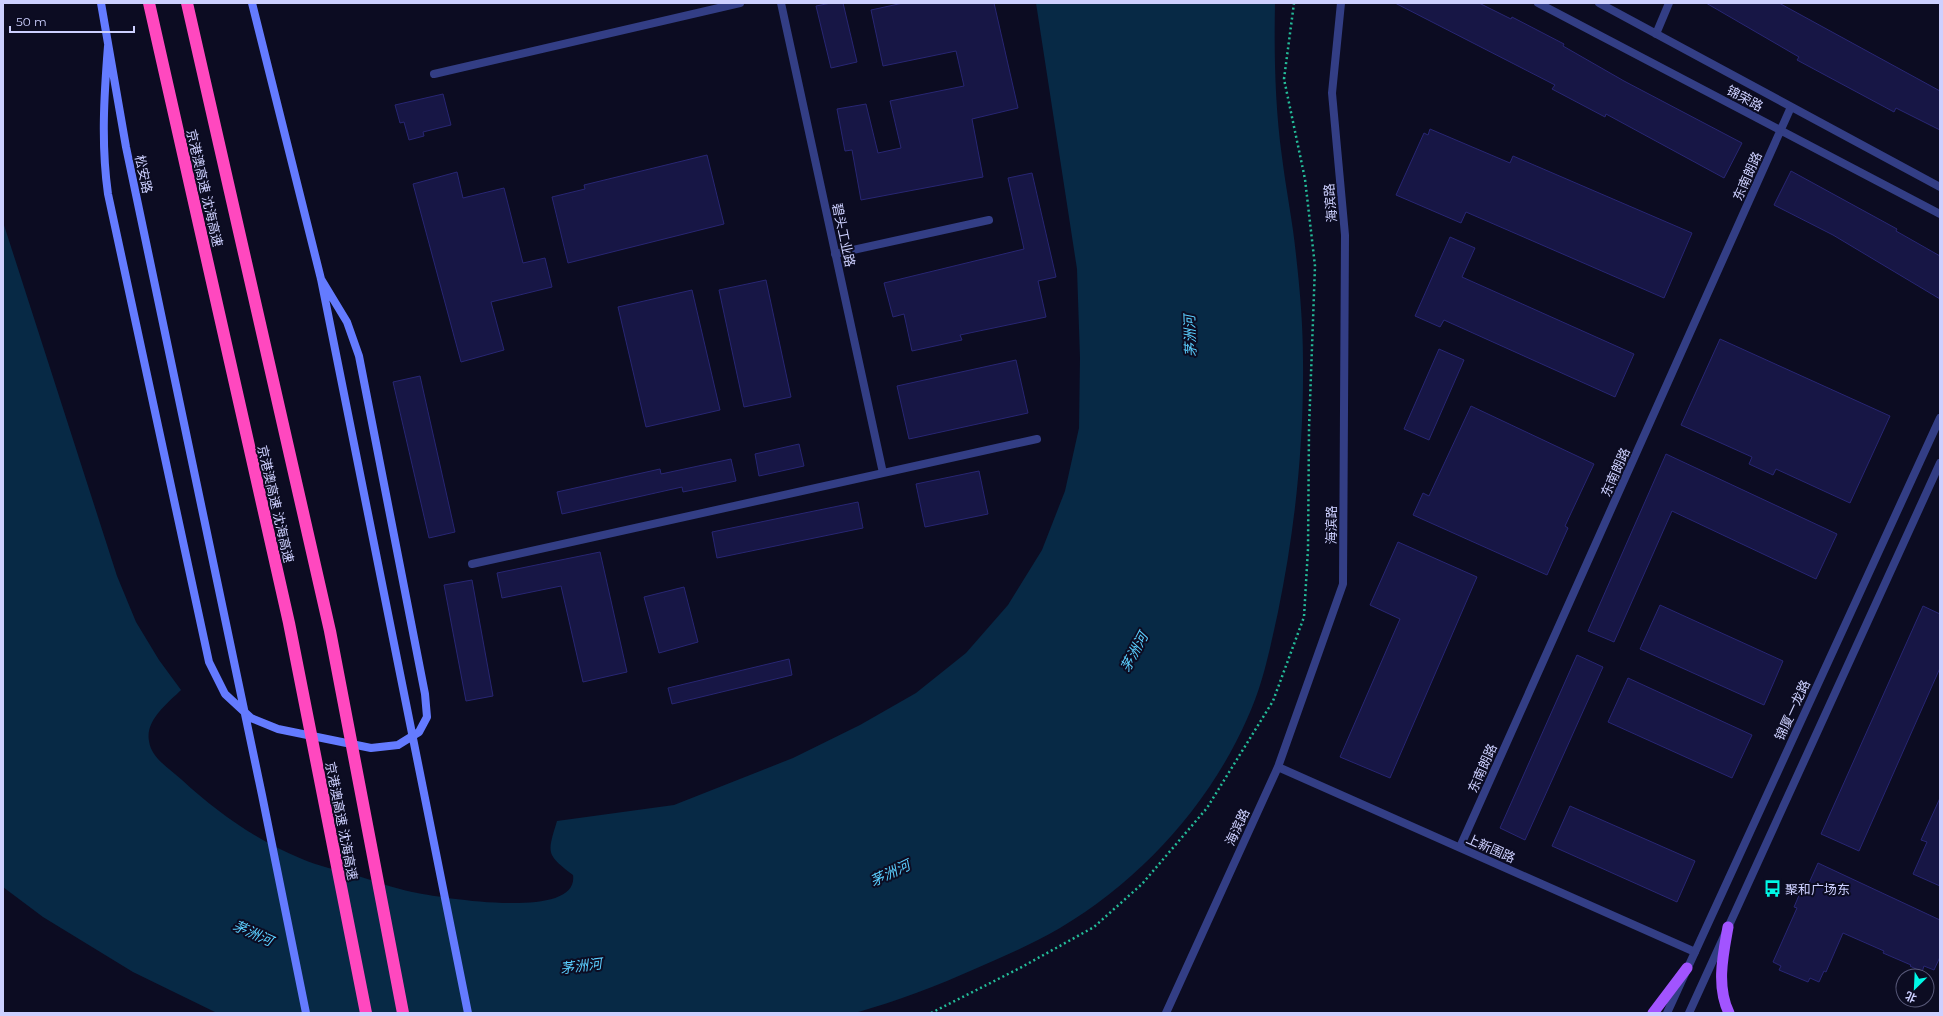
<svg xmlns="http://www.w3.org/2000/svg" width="1943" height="1016" viewBox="0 0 1943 1016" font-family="Montserrat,'Noto Sans SC',sans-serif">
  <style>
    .water { fill: #072945 }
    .building { fill: #171645; stroke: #282673 }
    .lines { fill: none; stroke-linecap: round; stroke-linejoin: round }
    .path { stroke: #24bc99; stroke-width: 2.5; stroke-dasharray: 2 3; stroke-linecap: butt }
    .service { stroke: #333e85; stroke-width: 8 }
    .minor { stroke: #333e85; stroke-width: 8 }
    .tertiary { stroke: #333e85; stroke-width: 8 }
    .secondary { stroke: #647bff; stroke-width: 8 }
    .primary { stroke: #a254ff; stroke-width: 11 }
    .motorway { stroke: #ff48bf; stroke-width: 12 }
    .labels { text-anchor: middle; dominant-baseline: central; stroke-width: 4; stroke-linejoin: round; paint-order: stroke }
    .street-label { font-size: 13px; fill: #cdd0ff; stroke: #0c0c22 }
    .poi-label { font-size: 13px; fill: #cdd0ff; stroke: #0c0c22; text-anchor: start }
    .water-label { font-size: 14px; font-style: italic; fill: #5bcfff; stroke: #0c0c22 }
  </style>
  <rect width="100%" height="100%" fill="#0c0c22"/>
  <!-- water -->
  <path class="water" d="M1036 3H1275C1274 55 1275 106 1282 157 1286 190 1293 223 1296 255 1300 290 1303 326 1303 360 1304 445 1295 529 1278 612 1270 648 1263 685 1247 719 1209 805 1141 880 1060 928 1034 943 1005 956 977 968 937 986 897 1001 855 1013H217L133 972 43 917 3 887V222L117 576 136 622 159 660 181 690C168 703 145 720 149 741 151 758 170 769 182 780 218 813 256 840 302 859 318 866 337 870 354 875 373 880 392 888 412 892 437 897 580 922 573 875 546 854 547 854 557 821L674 805 793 758 860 725 916 693 966 653 1008 605 1042 550 1065 491 1079 428 1080 358 1077 269Z"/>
  <!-- building -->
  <path class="building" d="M831 3H843L857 62 831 68 816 6Z
    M903 3H994L1018 108 972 119 983 177 861 200 852 150 845 151 837 109 866 104 878 153 901 148 890 101 964 86 956 51 883 66 871 10Z
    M1395 3H1479L1511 19 1512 17 1564 44 1563 46 1624 81 1742 143 1724 178 1606 114 1605 117 1552 89 1555 85Z
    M1706 3H1779L1940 91V130L1896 108 1894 112 1797 60 1799 57Z
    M443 94 451 125 423 132 424 136 409 140 404 122 400 123 395 105Z
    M1430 129 1510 163 1513 156 1692 233 1664 298 1466 212 1461 223 1396 195 1424 133 1428 135Z
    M707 155 724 224 568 263 552 197 585 189 584 185Z
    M1791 171 1897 229 1896 231 1940 256V299L1833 235 1774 205Z
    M457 172 463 198 504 188 523 263 545 258 552 287 491 302 504 350 461 362 413 184Z
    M1032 173 1056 277 1038 281 1046 317 960 335 962 340 912 351 904 314 893 317 884 283 1024 249 1008 178Z
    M1450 237 1475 248 1462 277 1634 354 1615 397 1444 320 1440 327 1415 316Z
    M766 280 791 397 744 407 719 290Z
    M692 290 720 410 646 427 618 307Z
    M1720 339 1890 416 1850 503 1776 469 1773 475 1749 464 1752 457 1681 425Z
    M1439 349 1464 360 1429 440 1404 429Z
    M1016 360 1028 413 909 439 897 386Z
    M420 376 455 532 429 538 393 382Z
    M1471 406 1594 464 1565 526 1568 528 1547 575 1413 515 1423 493 1429 496Z
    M799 444 804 466 759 476 755 454Z
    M1666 454 1837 534 1816 579 1672 511 1614 642 1588 631Z
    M731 459 736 481 683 492 682 487 562 514 557 492 660 469 661 474Z
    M979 471 988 514 925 527 916 484Z
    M858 502 863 528 717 558 712 532Z
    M1398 542 1477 577 1390 778 1340 757 1400 619 1370 605Z
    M600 552 627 672 583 682 561 586 502 598 497 573Z
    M472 580 493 696 466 701 444 585Z
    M684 587 698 642 659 653 644 597Z
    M1660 605 1783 661 1764 705 1640 649Z
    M1923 606 1940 614V668L1859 851 1821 834Z
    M1577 655 1603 667 1525 840 1500 828Z
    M789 659 792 675 672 704 668 688Z
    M1628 678 1752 735 1732 778 1608 722Z
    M1940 798V886L1913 874 1927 842 1921 840Z
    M1570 806 1695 861 1677 902 1552 846Z
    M1818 863 1940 920V957L1934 970 1924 966 1922 972 1910 966 1911 965 1883 953 1884 951 1843 933 1826 972 1824 971 1819 982 1810 978 1808 982 1779 970 1781 966 1773 962 1797 908 1794 907 1800 893 1804 894Z"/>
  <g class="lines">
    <!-- path -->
    <path class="path" d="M931 1013 1020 968 1094 927 1142 884 1207 808 1273 701 1304 617 1308 549 1309 428 1315 266 1305 179 1284 79 1294 3"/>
    <!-- service -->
    <path class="service" d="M835 254 989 220"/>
    <!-- minor -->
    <path class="minor" d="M781 3 883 473
      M1538 3 1940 214
      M1599 3 1940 187
      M1656 34 1669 3
      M434 74 740 3
      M472 564 1037 439
      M1278 767 1695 952
      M1460 847 1791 107
      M1166 1013 1278 767 1343 584 1345 235 1332 93 1341 3"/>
    <!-- tertiary -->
    <path class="tertiary" d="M1667 1013 1940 418
      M1689 1013 1940 463"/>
    <!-- secondary -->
    <path class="secondary" d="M101 3 126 147 262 795 306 1013
      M252 3 321 279 468 1013
      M108 46C104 96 101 144 108 194L209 662 225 694 251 718 278 729 371 748 398 745 419 732 427 717 425 694 359 356 347 322 321 279"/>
    <!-- primary -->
    <path class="primary" d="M1728 927C1723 955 1716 986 1729 1013
      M1653 1013 1687 968"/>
    <!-- motorway -->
    <path class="motorway" d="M149 3 289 623 366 1013
      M187 3 330 631 403 1013"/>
  </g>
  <!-- icons -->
  <defs>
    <symbol id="bus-bare" viewBox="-9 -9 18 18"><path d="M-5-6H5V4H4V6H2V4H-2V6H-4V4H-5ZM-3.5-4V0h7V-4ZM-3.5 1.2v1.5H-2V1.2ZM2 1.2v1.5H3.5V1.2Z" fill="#00f8e6" stroke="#0c0c22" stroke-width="2.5" paint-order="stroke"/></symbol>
  </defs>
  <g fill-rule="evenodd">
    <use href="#bus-bare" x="1760" y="876" width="25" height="25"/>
  </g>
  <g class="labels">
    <!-- street labels -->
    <g class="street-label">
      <text transform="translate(1745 98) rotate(28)">锦荣路</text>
      <text transform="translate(144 174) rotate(78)">松安路</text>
      <text transform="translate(1747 176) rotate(-66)">东南朗路</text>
      <text transform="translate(205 188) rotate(77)">京港澳高速 沈海高速</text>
      <text transform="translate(1330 203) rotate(-95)">海滨路</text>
      <text transform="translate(844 235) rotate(78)">碧头工业路</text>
      <text transform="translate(1615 472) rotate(-66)">东南朗路</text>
      <text transform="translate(276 504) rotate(77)">京港澳高速 沈海高速</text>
      <text transform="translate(1331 525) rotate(-90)">海滨路</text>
      <text transform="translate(1792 710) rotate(-65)">锦厦一龙路</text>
      <text transform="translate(1482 768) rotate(-66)">东南朗路</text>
      <text transform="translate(342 821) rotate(79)">京港澳高速 沈海高速</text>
      <text transform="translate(1237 827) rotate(-65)">海滨路</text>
      <text transform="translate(1491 848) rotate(24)">上新围路</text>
    </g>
    <!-- poi labels -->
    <g class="poi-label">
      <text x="1785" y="889">聚和广场东</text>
    </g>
    <!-- water labels -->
    <g class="water-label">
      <text transform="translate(1190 336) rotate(-92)">茅洲河</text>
      <text transform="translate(1134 652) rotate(-62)">茅洲河</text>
      <text transform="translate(890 873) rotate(-25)">茅洲河</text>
      <text transform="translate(253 933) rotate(24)">茅洲河</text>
      <text transform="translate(581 966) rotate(-7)">茅洲河</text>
    </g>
  </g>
  <!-- border -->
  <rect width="1943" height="1016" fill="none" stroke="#cdd0ff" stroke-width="8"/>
  <!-- north arrow -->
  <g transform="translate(1915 988) rotate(204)"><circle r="19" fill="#0c0c22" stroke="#595a7a"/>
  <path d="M0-3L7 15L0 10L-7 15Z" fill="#00f8e6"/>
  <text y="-6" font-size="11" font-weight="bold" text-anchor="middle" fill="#cdd0ff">北</text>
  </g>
  <!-- scale -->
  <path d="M10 26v6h124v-6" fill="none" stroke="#cdd0ff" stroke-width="2"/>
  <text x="16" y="26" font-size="12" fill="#cdd0ff" stroke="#0c0c22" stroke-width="3" paint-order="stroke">50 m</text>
</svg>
